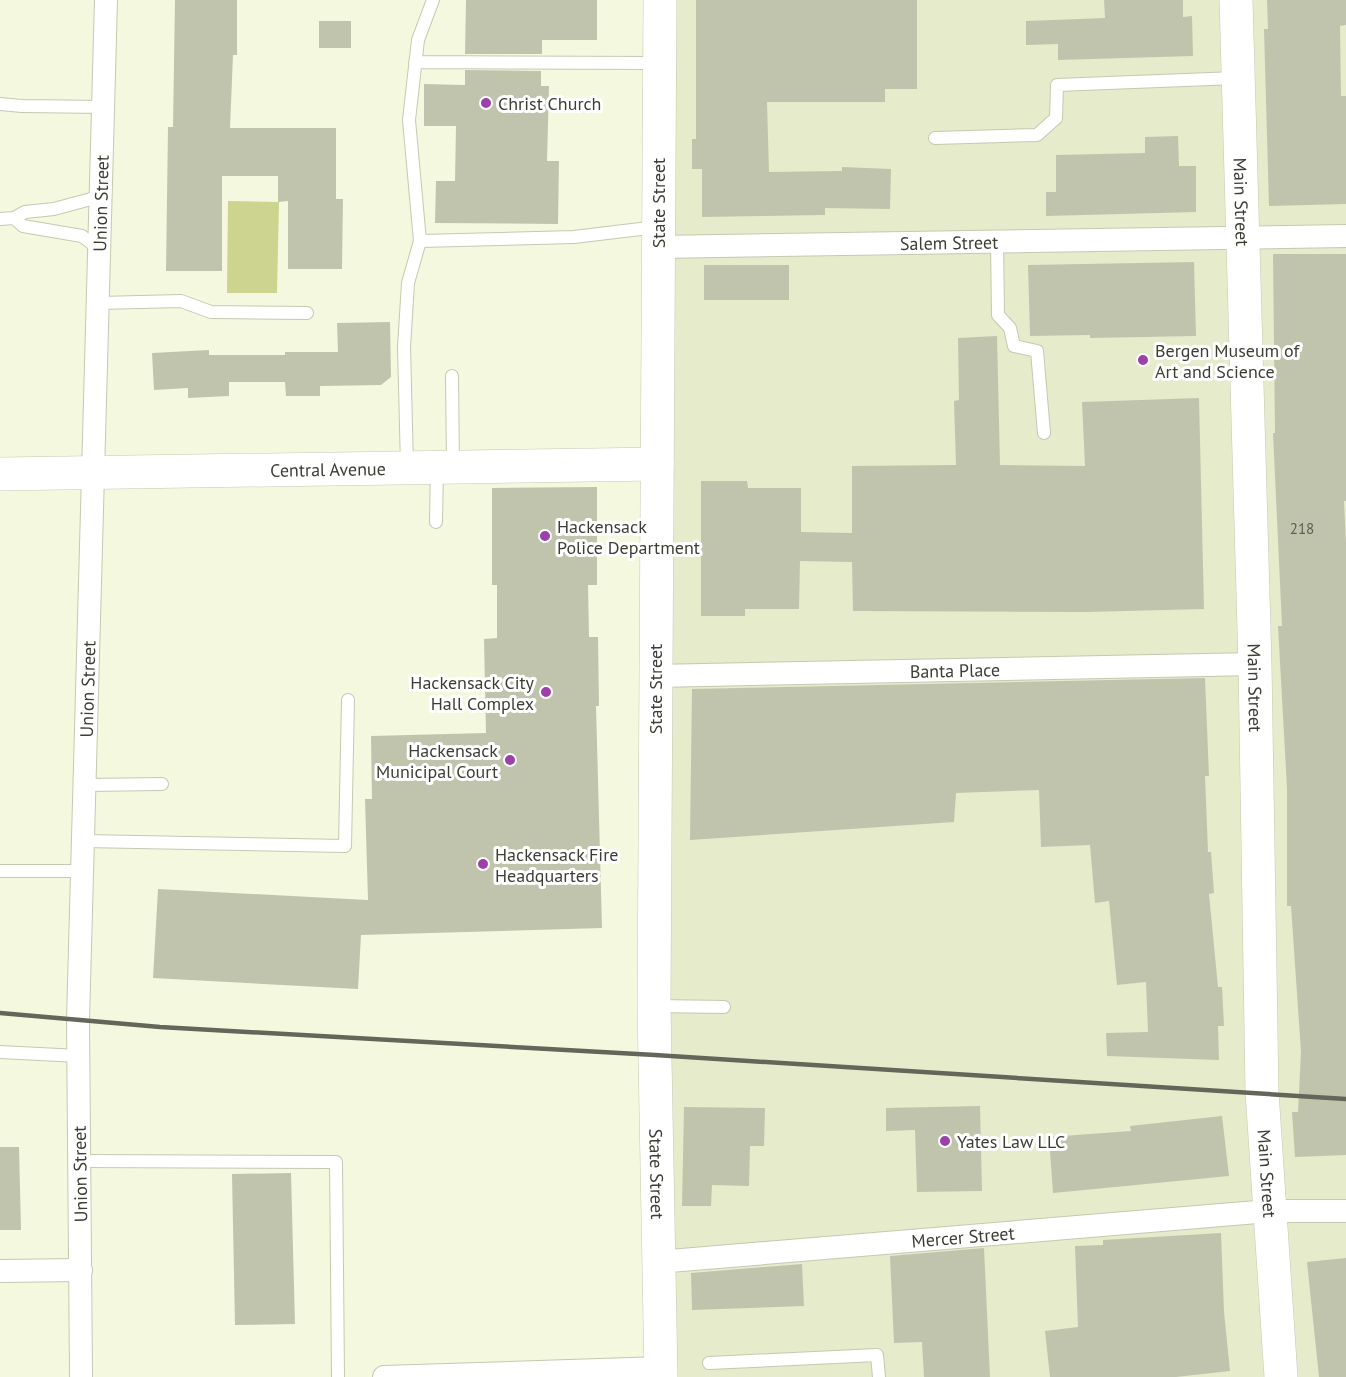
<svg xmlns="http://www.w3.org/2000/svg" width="1346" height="1377" viewBox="0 0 1346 1377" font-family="'PT Sans',sans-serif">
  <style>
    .built { fill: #e6ebcc }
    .green { fill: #ccd490 }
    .building { fill: #c1c4ac }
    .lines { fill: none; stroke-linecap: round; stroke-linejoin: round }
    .lane-casing { stroke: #c5c9b1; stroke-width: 14 }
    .street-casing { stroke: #c5c9b1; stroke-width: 24 }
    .secondary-casing { stroke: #c5c9b1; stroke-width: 34 }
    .lane { stroke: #fff; stroke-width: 12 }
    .street { stroke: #fff; stroke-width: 22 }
    .secondary { stroke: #fff; stroke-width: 33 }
    .rail { stroke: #636658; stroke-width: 4.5 }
    .poi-dot { fill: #9d40aa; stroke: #fff; stroke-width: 2 }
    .labels { text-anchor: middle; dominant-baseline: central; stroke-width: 6; stroke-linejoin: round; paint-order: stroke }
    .number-label { font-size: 15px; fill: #5d6052 }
    .poi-label { font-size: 18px; fill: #3c3e34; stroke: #fff; text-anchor: start }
    .street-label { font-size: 18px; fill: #3c3e34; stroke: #fff }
  </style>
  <rect width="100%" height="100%" fill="#f4f8df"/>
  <!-- built -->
  <path class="built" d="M660 0H1346V1377H661Z"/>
  <!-- green -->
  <path class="green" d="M228 201 279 202 277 293H227Z"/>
  <!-- building -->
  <path class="building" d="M175 0H237V55H233L230 128H336V199H343L342 269H288V201L278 202V176H222V271H166L168 127H173Z
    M466 0H597V40H542V54H465Z
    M696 0H917V89H885V102H767L769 172 842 171V167L891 169 890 209 825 208V215L702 217V169H692V139H696Z
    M1104 0H1183V17L1192 16 1193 56 1058 60V44L1026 45V21L1105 18Z
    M1267 0H1346V25L1340 26 1341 96H1346V204L1269 206 1264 29H1268Z
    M319 21H351V48H319Z
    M465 70 541 71V86H549L547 161H559L558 224 435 223 436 181H455L456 126H424V84L465 85Z
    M1178 136 1179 166H1196V212L1046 216V192H1056V155L1145 153V137Z
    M1273 254H1346V501H1344L1346 544V1155L1295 1157 1292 1112H1298L1301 1052 1291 906H1287V788L1278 626H1282L1273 433H1275Z
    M1194 262 1196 336 1090 338V335L1030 336 1028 265Z
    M704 265H789V300H704Z
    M390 322 391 377 381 385 320 386V396H286L285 382H229V396L188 398V388L154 390 152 353 209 350V355H285V352H338L337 323Z
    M997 336 1000 465 1085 466 1082 402 1199 398 1204 609 1086 612 853 611 852 562 800 561 799 609H745V616H701V481H747L748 488H801V532L852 533V466L956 465 954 401 959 400 958 338Z
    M597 487V585H588L589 637H598L599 706H596L602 928 361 935 358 989 153 978 158 889 368 900 365 799H372L371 736 486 733 484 639 497 638V585H492V488Z
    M1205 678 1209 776H1205L1208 852H1211L1214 893 1209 894 1218 987H1222L1224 1026H1218L1219 1060 1107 1056 1106 1033 1148 1032 1146 982 1117 985 1109 901 1095 903 1090 845 1041 847 1039 790 956 793 954 822 690 840 692 689Z
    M980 1106 982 1191 917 1192 915 1130 886 1131V1108Z
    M684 1107 765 1108 764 1146H750L749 1186 712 1185 711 1206H682Z
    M1222 1116 1229 1176 1053 1193 1049 1137 1131 1131 1130 1126Z
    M0 1147H19L21 1230H0Z
    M291 1173 295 1324 235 1325 232 1174Z
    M1221 1233 1224 1312 1230 1371 1176 1377H1050L1045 1331 1078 1327 1075 1246 1103 1245V1240Z
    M984 1248 990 1377H924L922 1342 894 1343 890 1256Z
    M1346 1258V1377H1319L1307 1262Z
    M802 1264 804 1306 692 1310 691 1273Z"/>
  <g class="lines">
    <defs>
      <path id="lane" d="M415 62 658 63
        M0 104 22 106 104 107
        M935 138 1037 135 1056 118 1057 85 1236 78
        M0 219 14 218
        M420 241 574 237 657 227
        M997 241 998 315 1010 328 1014 346 1037 351 1044 433
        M99 249 82 236 23 226 14 218 25 212 54 209 102 196
        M99 303 181 301 211 312 307 313
        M452 376 453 466
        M407 466 404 347 408 283 420 241 409 120 418 40 433 0
        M436 522 437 468
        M85 785 162 784
        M84 841 345 846 348 700
        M0 871H83
        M656 1006 724 1007
        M0 1052 79 1056
        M80 1161 336 1162 338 1377
        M709 1363 877 1355 879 1377"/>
      <g id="street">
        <path id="s1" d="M657 247 1346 236"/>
        <path id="s2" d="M655 676 1255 664"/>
        <path id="s3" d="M658 1262 1269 1211H1346"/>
        <path d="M0 1271 81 1270"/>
        <path id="s4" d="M81 1377 78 1020 106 0"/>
        <path d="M384 1377 661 1368"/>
      </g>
      <g id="secondary">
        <path id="s5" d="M660 0 654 1006 661 1377"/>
        <path id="s6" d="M1236 0 1255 664 1262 1092 1281 1377"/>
        <path id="s7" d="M0 474 657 464"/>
      </g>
    </defs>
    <!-- lane casing -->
    <use href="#lane" class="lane-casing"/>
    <!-- street casing -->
    <use href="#street" class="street-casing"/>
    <!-- secondary casing -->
    <use href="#secondary" class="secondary-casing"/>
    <!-- lane -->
    <use href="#lane" class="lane"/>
    <!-- street -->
    <use href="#street" class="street"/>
    <!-- secondary -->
    <use href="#secondary" class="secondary"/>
    <!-- rail -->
    <path class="rail" d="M0 1013 160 1027 655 1055 1346 1099"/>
  </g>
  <!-- markers -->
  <g class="poi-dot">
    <circle cx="486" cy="103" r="6"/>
    <circle cx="1143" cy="360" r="6"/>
    <circle cx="545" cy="536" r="6"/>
    <circle cx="546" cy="692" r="6"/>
    <circle cx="510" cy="760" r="6"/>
    <circle cx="483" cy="864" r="6"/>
    <circle cx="945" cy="1141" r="6"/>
  </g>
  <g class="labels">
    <!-- number labels -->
    <g class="number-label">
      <text x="1302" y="528">218</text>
    </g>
    <!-- poi labels -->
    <g class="poi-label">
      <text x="498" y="103">Christ Church</text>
      <text x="1155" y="350">Bergen Museum of<tspan x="1155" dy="21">Art and Science</tspan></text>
      <text x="557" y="526">Hackensack<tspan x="557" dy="21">Police Department</tspan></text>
      <text x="534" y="682" text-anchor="end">Hackensack City<tspan x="534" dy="21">Hall Complex</tspan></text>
      <text x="498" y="750" text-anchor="end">Hackensack<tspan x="498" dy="21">Municipal Court</tspan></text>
      <text x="495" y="854">Hackensack Fire<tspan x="495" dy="21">Headquarters</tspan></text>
      <text x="957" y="1141">Yates Law LLC</text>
    </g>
    <!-- street labels -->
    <g class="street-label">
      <text stroke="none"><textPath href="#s4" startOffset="1174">Union Street</textPath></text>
      <text transform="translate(658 203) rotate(-90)">State Street</text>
      <text stroke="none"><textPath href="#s6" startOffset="202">Main Street</textPath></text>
      <text stroke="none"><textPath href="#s1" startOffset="292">Salem Street</textPath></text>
      <text stroke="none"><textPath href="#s7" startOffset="328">Central Avenue</textPath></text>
      <text stroke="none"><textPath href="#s2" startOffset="300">Banta Place</textPath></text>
      <text stroke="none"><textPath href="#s4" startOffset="688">Union Street</textPath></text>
      <text transform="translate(655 689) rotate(-90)">State Street</text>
      <text stroke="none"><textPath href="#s6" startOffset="688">Main Street</textPath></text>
      <text transform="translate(80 1174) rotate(-91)">Union Street</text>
      <text stroke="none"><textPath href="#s6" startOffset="1174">Main Street</textPath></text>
      <text stroke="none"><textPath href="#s5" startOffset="1174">State Street</textPath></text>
      <text stroke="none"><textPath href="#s3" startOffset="306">Mercer Street</textPath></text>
    </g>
  </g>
</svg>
